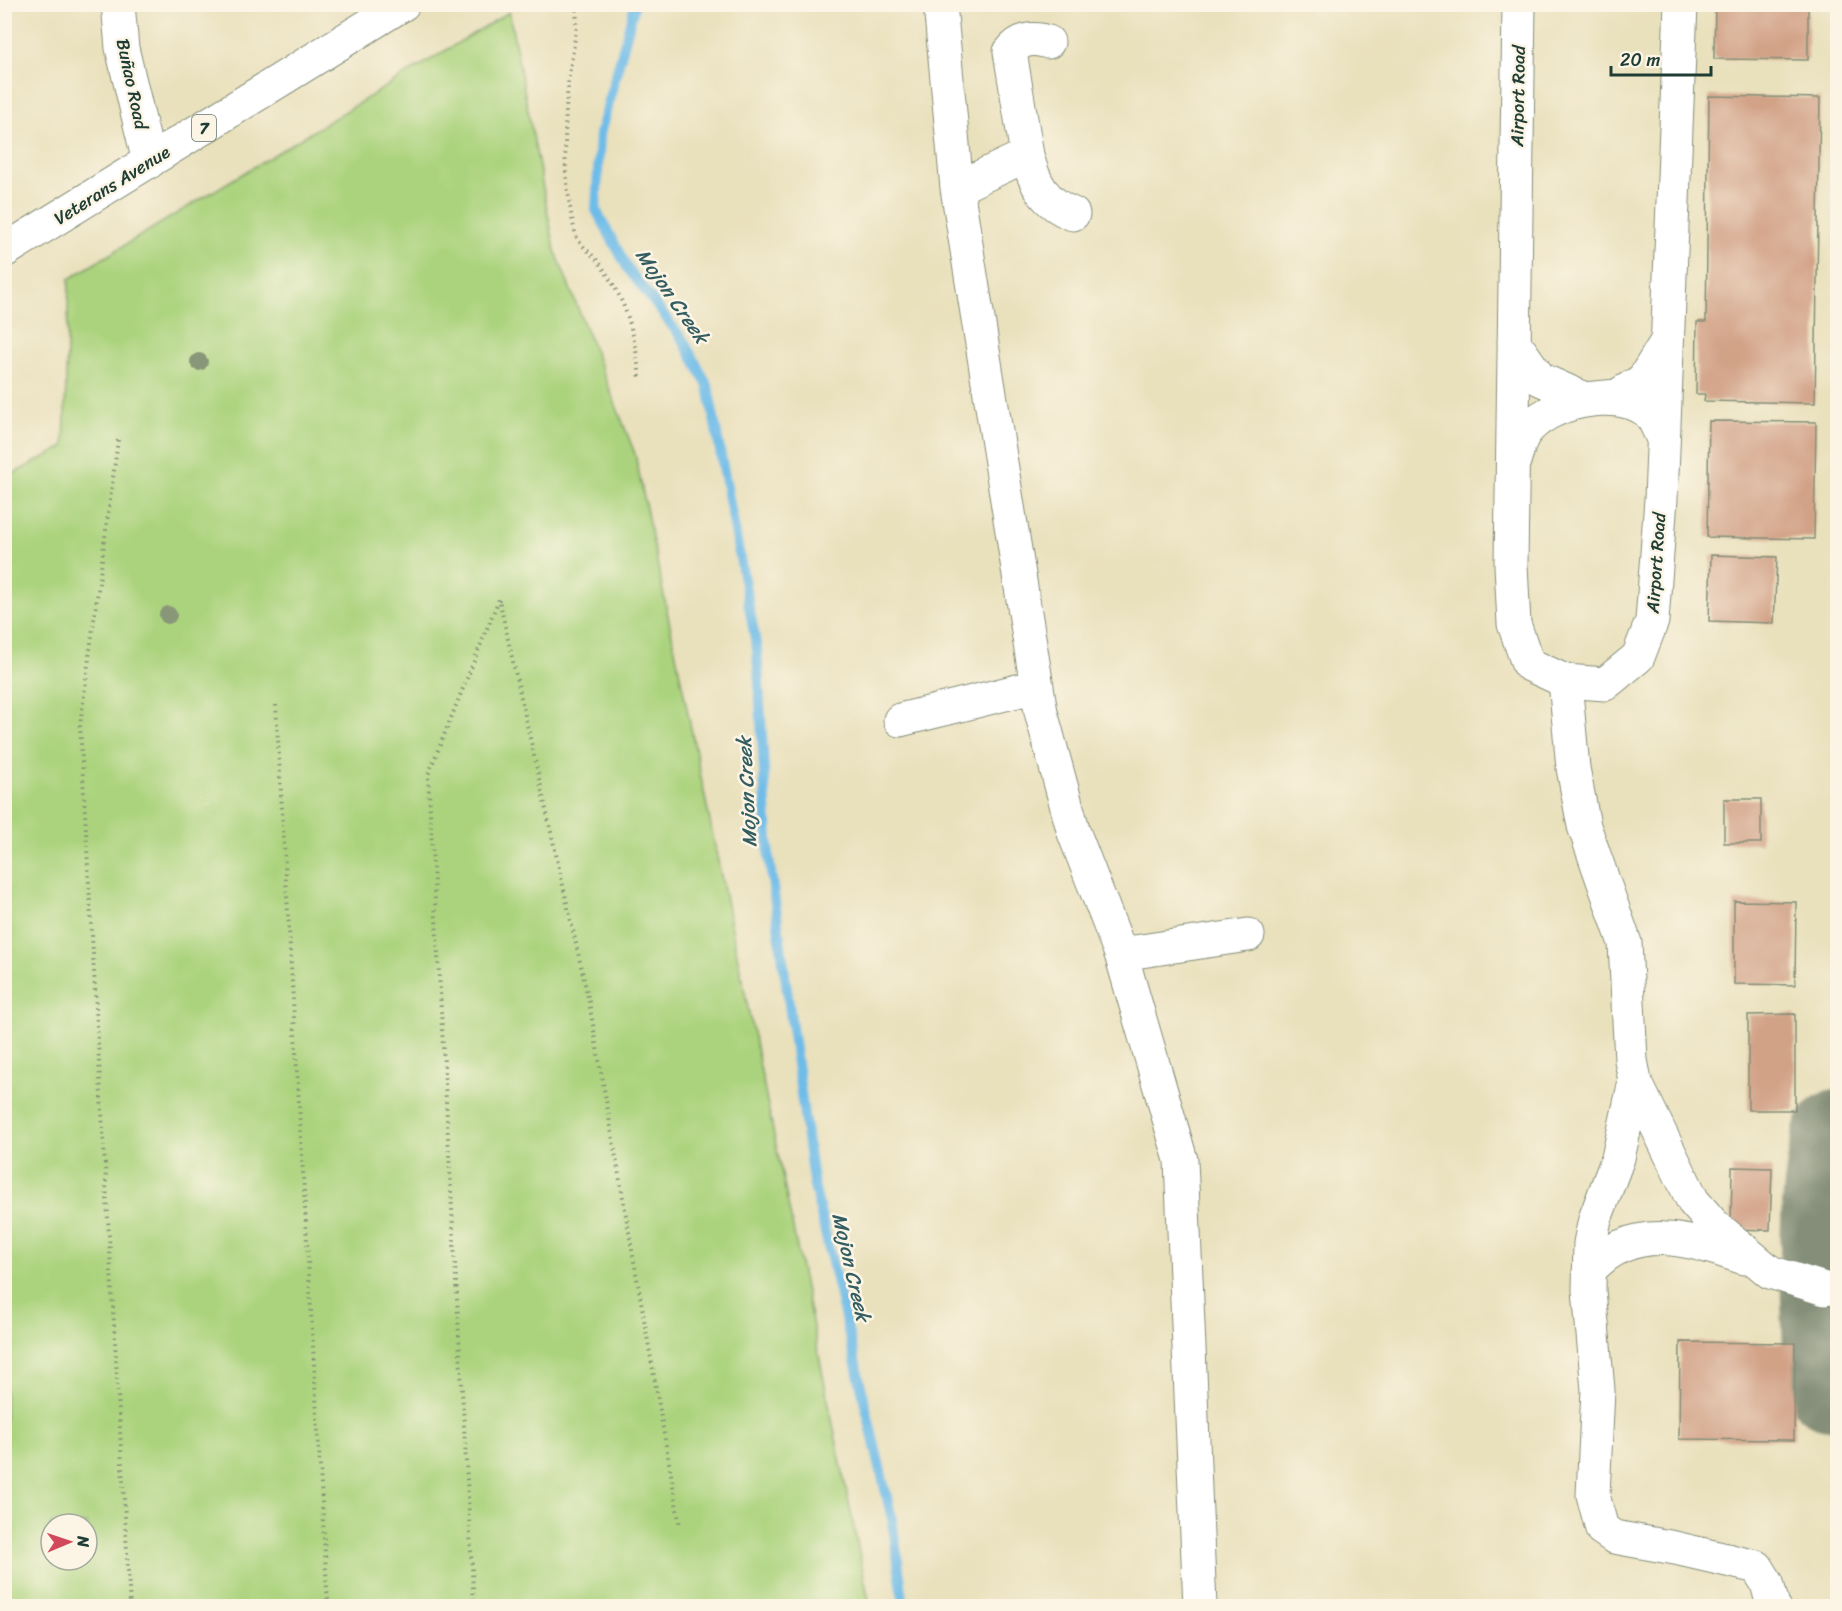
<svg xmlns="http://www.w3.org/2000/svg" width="1842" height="1611" viewBox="0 0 1842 1611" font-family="Sriracha,sans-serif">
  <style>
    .green { fill: #abd37d; stroke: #658858; stroke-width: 1.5; fill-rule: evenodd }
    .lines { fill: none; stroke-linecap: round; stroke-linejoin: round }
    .stream { stroke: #6ebce8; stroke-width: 10 }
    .taxiway { stroke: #848e78; stroke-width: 90 }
    .building { fill: #d2a287 }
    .minor-casing { stroke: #848e78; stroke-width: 35 }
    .highway-casing { stroke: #848e78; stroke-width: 35 }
    .path { stroke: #848e78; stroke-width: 4; stroke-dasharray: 1.5 4.5; stroke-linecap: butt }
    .minor { stroke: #fff; stroke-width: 33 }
    .highway { stroke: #fff; stroke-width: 33 }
    .tree { fill: #899779 }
    .labels { text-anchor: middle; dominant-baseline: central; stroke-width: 5; stroke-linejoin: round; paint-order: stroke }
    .shield { fill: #fcf5e5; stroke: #617469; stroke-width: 1.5 }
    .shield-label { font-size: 16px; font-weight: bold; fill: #1f3d34 }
    .street-label { font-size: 18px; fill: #1f3d34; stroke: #fcf5e5 }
    .water-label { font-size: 20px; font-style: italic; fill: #335d61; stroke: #fcf5e5 }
  </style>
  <rect width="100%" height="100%" fill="#fcf5e5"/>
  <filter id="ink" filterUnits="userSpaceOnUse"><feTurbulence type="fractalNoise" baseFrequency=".0167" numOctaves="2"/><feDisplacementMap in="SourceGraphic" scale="12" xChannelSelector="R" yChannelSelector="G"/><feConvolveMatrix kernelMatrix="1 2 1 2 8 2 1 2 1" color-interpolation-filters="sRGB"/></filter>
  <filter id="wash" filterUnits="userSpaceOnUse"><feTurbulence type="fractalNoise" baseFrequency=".008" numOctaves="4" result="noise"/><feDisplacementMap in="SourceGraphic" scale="24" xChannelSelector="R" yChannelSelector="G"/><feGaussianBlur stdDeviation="1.35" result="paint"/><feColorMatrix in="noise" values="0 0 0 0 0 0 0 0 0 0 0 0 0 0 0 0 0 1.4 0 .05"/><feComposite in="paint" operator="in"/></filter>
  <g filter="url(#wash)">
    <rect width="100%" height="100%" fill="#e9e0bc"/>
    <!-- green -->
    <path class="green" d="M509 12 555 250 635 454 870 1606H5V478L64 447 69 279ZM51 1524H87V1560H51Z"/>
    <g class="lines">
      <!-- stream -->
      <path class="stream" d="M635 4 600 134 596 210 628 269 683 340 708 386 757 649 769 858 813 1181 892 1519 904 1606"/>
      <!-- taxiway -->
      <path class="taxiway" d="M1838 1135C1818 1217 1826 1302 1830 1385H1838"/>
    </g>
    <g id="blocks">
      <!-- building -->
      <path class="building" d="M1715 4H1808V60L1714 59Z
        M1709 96 1820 98 1815 403 1704 401 1705 394H1696L1697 322H1706Z
        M1709 421 1816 422 1814 539 1707 537Z
        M1711 555 1777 557 1774 623 1709 621Z
        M1724 799H1761V843H1724Z
        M1734 901 1796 902 1795 985 1734 984Z
        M1795 1014V1110H1748V1015Z
        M1732 1167 1772 1168 1770 1230 1731 1229Z
        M1680 1342 1795 1343 1794 1440 1679 1439Z"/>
    </g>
  </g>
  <g filter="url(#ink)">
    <use href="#blocks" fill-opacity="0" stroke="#848e78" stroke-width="1.5"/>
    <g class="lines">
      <defs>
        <path id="minor" d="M118 4 122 48 149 162
          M940 4 957 188 1041 712 1074 833 1121 954 1181 1160 1200 1606
          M1519 4 1511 565 1514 624 1528 664 1565 681 1605 684 1638 657 1652 621 1661 499 1681 4
          M1027 155C1034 183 1044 203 1073 214
          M957 188 1027 155 1010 52C1020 39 1033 37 1048 42
          M1514 342 1540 379 1585 399 1617 396 1643 380 1667 341
          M1514 461C1517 453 1519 442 1524 434 1546 402 1615 387 1647 411 1654 417 1659 431 1663 439
          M1565 681 1573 768 1584 826 1625 943 1631 1060 1635 1081 1693 1201 1714 1225 1770 1272 1825 1289
          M900 720 1037 686
          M1121 954 1248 935
          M1635 1081 1618 1158 1595 1219 1590 1243 1589 1290 1598 1390 1593 1495 1602 1529 1614 1537 1675 1548 1757 1567 1767 1583 1773 1606
          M1589 1271C1632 1221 1690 1239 1744 1258"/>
        <path id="highway" d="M4 251 403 4"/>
      </defs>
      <!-- minor casing -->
      <use href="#minor" class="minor-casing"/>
      <!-- highway casing -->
      <use href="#highway" class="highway-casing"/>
      <!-- path -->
      <path class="path" d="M576 4C579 32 570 59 568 86 563 134 564 186 575 232 577 244 593 254 600 264 627 301 635 334 640 379
        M118 440 80 725 130 1606
        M276 705 328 1606
        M474 1606 428 775 499 599 589 1002 680 1526"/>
      <!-- minor -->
      <use href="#minor" class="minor"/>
      <!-- highway -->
      <use href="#highway" class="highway"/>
    </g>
    <!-- trees -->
    <g class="tree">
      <circle cx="199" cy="362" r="9"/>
      <circle cx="168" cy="615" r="9"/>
    </g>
  </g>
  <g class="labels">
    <!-- shield labels -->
    <rect class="shield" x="192" y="115" width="24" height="26" rx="4.5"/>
    <g class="shield-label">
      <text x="204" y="128">7</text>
    </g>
    <!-- street labels -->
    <g class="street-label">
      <text transform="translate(132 84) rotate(78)">Buñao Road</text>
      <text transform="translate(1518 96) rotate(-89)">Airport Road</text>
      <text transform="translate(112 185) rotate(-32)">Veterans Avenue</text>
      <text transform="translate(1656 563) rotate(-86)">Airport Road</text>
    </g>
    <!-- water labels -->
    <g class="water-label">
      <text transform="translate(672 296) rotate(55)">Mojon Creek</text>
      <text transform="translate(747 792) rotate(-93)">Mojon Creek</text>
      <text transform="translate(851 1267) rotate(77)">Mojon Creek</text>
    </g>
  </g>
  <!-- margin -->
  <rect width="1842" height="1611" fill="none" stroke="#fcf5e5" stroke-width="24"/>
  <!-- north arrow -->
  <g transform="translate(69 1542) rotate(88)"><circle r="28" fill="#fcf5e5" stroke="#a4ab9e" stroke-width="1.5"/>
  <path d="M0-4.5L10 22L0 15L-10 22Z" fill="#d1495b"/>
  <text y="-9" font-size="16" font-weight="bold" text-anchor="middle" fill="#1f3d34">N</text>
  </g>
  <!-- scale -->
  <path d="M1611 66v9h100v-9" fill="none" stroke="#1f3d34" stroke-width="3"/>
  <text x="1620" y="66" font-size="18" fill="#1f3d34" stroke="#fcf5e5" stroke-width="4.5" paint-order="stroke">20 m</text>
</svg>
